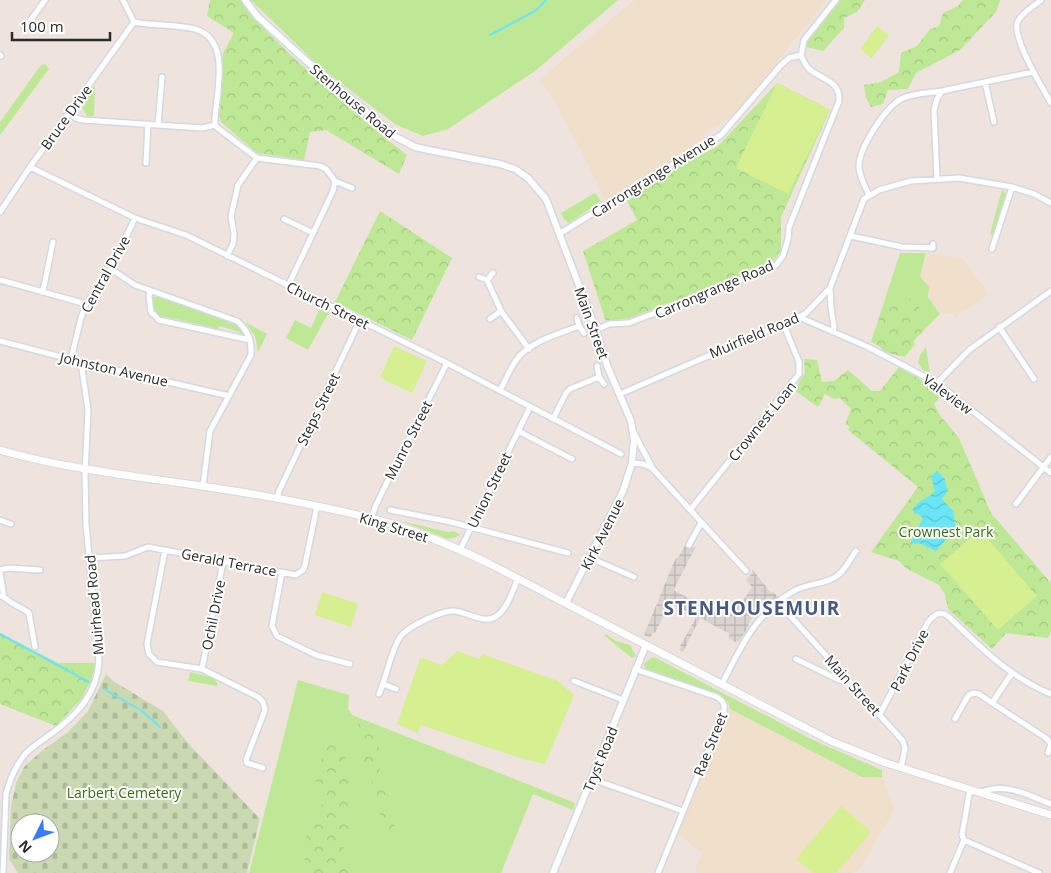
<svg xmlns="http://www.w3.org/2000/svg" width="1051" height="873" viewBox="0 0 1051 873" font-family="'Open Sans',sans-serif">
  <style>
    .education { fill: #f0dfcb }
    .grass { fill: #bee896 }
    .forest { fill: url(#forest-crowns) }
    .cemetery { fill: url(#cemetery-stones); fill-rule: evenodd }
    .pitch { fill: #d5ef91 }
    .plaza { fill: url(#plaza-grid) }
    .water { fill: url(#water-waves) }
    .lines { fill: none; stroke-linecap: round; stroke-linejoin: round }
    .stream { stroke: #6ae5f6; stroke-width: 2 }
    .minor-casing { stroke: #d2d8e5; stroke-width: 8 }
    .tertiary-casing { stroke: #d2d8e5; stroke-width: 9 }
    .secondary-casing { stroke: #d2d8e5; stroke-width: 9 }
    .minor { stroke: #fff; stroke-width: 5 }
    .tertiary { stroke: #fff; stroke-width: 6 }
    .secondary { stroke: #fff; stroke-width: 7 }
    .labels { text-anchor: middle; dominant-baseline: central; stroke-width: 4; stroke-linejoin: round; paint-order: stroke }
    .street-label { font-size: 14px; fill: #2b2b2b; stroke: #fff }
    .park-label { font-size: 14px; fill: #356e16; stroke: #fff }
    .district-label { font-size: 19px; font-weight: bold; letter-spacing: 1px; fill: #485a7f; stroke: #fff }
  </style>
  <defs>
    <pattern id="forest-crowns" width="20" height="18" patternUnits="userSpaceOnUse" patternTransform="scale(1.25)"><rect width="20" height="18" fill="#bee896"/><path d="M2 6a3 3 0 1 1 6 0M12 15a3 3 0 1 1 6 0" fill="none" stroke="#a3c781"/></pattern>
    <pattern id="cemetery-stones" width="16" height="16" patternUnits="userSpaceOnUse" patternTransform="scale(1.25)"><rect width="16" height="16" fill="#cbd9b3"/><path d="M2 7V4a2 2 0 0 1 4 0v3zM10 15v-3a2 2 0 0 1 4 0v3z" fill="#aeba9a"/></pattern>
    <pattern id="plaza-grid" width="8" height="8" patternUnits="userSpaceOnUse" patternTransform="scale(1.25)"><rect width="8" height="8" fill="#dad4d0"/><path d="M0 4h8M4 0v8" fill="none" stroke="#bbb6b3"/></pattern>
    <pattern id="water-waves" width="16" height="10" patternUnits="userSpaceOnUse" patternTransform="scale(1.25)"><rect width="16" height="10" fill="#6ae5f6"/><path d="M0 5q4-4 8 0t8 0" fill="none" stroke="#5cc5d3"/></pattern>
  </defs>
  <rect width="100%" height="100%" fill="#eee4dd"/>
  <!-- education -->
  <path class="education" d="M634 0H827L736 113 705 133 703 146 607 204 583 154 550 94 539 80Z
    M928 253 963 259 989 294 956 317 953 314H940L930 299 929 287 920 276Z
    M730 709 862 777H882L894 810 860 869 852 873H700L695 871 702 853 678 834Z"/>
  <!-- grass -->
  <path class="grass" d="M251 0H618L535 71 448 129 423 136 395 124 320 67Z
    M45 64 49 69 0 135V122L41 65Z
    M95 85 94 116H87L81 105Z
    M1002 190 1006 194 994 233 993 235 990 234Z
    M595 193 601 201 569 223 564 219 561 213Z
    M900 253H926L920 276 929 287 928 297 940 314 915 339 907 353 902 356 897 355 871 342Z
    M157 296 235 323 243 329 246 336H239L240 332 219 326 217 331 214 328 166 317 163 319C154 316 149 306 153 297Z
    M320 308 329 312 308 350 286 338 295 320 311 328Z
    M245 322 267 334 258 352 255 336Z
    M926 347 930 374 922 369 918 363 920 355Z
    M401 521 448 532 454 531 460 535 459 536 448 539Z
    M606 634 616 641 630 645 636 656 632 658 605 636Z
    M654 657 815 741 882 770V777H862L730 709 728 702 720 695 645 669 644 664 648 660Z
    M58 663H95L94 672 91 680 74 677Z
    M190 672 214 678 217 683V686L188 681Z
    M298 680 349 695 348 709 352 715 575 803 573 810 533 794 501 873H249Z"/>
  <!-- forest -->
  <path class="forest" d="M210 0H240C266 34 298 62 330 90 355 112 380 135 407 155L399 174 326 130 310 132 304 160 257 153 222 123 219 117 223 53 234 33 207 16Z
    M838 0H865L857 12 844 18V28L823 51 807 47 808 40Z
    M963 0H1000L996 12 960 50 916 73 908 89 888 90 883 104 871 107 866 98 864 85 881 82 899 72 901 53 917 46 930 29 939 26 943 13 958 6Z
    M777 83 830 110 781 217V250L775 259 765 266 630 318 606 322 583 251 637 220 625 197 719 145Z
    M380 211 452 258 412 340 335 302Z
    M909 298 920 308 922 333 918 336 909 328 904 332 915 344 905 357 885 352 872 339 882 312Z
    M804 359 817 360 822 382 834 381 848 370 872 391H880L899 367 928 384 942 395 934 404 940 415 959 438 991 513 1051 583V631L1048 638 1006 633 992 649 948 609 945 594 939 585 907 569 899 561 871 552 918 487 848 430 850 427 845 424 851 409 840 398 834 399 825 394 818 407 794 390 805 373Z
    M0 633 91 680 82 698 56 726 0 704Z
    M360 719 372 725 381 754 378 763 380 772 388 778 389 790 386 801 395 826 394 833H391L381 818 369 771 362 755V738L357 721Z
    M328 741H333L345 754 353 805 350 832 342 844 353 873H303L308 823 321 809 325 797 315 780Z"/>
  <!-- cemetery -->
  <path class="cemetery" d="M106 674 113 681 163 711 187 742 260 819 247 873H18L9 859 11 807 16 783 24 767 43 750 68 732 88 711ZM20 823H50V853H20Z"/>
  <!-- pitch -->
  <path class="pitch" d="M877 26 889 35 872 58 860 49Z
    M777 83 830 110 788 194 736 168Z
    M394 346 427 361 412 393 380 378Z
    M980 530 1037 596 998 630 940 564Z
    M322 592 358 604 351 627 315 615Z
    M457 651 479 659 482 654 558 681 574 695 545 764 527 760 421 725 418 733 397 724 420 659 422 660 423 658 442 665Z
    M841 806 871 832 836 873H813L796 859Z"/>
  <!-- plaza -->
  <path class="plaza" d="M686 543 695 548 674 589 675 591 727 618 737 599 743 601 752 587 746 580 752 573V569L771 593 773 592 778 597 761 607 750 621 747 629 739 641 735 642 728 638 730 634 700 618 683 652 679 650 681 647 680 646 697 616 673 605 674 604 670 601 667 606 668 607 655 633 653 632 650 638 644 635 673 564 676 558H678Z"/>
  <!-- water -->
  <path class="water" d="M937 471 945 479 947 492 942 499 953 511 956 528 936 551 919 543 910 544 923 518 912 510C920 499 926 500 935 491L931 476Z"/>
  <g class="lines">
    <!-- stream -->
    <path class="stream" d="M490 35 535 11 546 0
      M0 634 89 682
      M104 689 142 711 160 727"/>
    <defs>
      <path id="minor" d="M123 0 134 22C154 26 175 24 195 29 231 39 217 90 215 118V125L219 129 257 158 320 166 326 169 335 181 352 188
        M1041 0C1034 6 1022 13 1018 21 1010 35 1043 89 1051 103
        M25 28 45 0
        M0 55 1 56
        M985 82 994 122
        M69 114 76 118 83 120 202 128 215 125
        M158 125 162 77
        M146 163 148 124
        M30 167 135 218 186 235 447 363 621 454
        M937 179 934 110 937 99 942 91 1033 72
        M869 195C865 187 859 176 859 166 859 148 885 108 901 99 913 93 929 93 942 91
        M0 212 30 167 134 22
        M284 219 313 233
        M559 234 721 135 781 65 789 58 801 55
        M851 236 902 247 933 248V244
        M992 249 1012 187
        M227 256 233 244 234 234 231 216 238 185 257 158
        M111 269 135 285 237 321C248 330 252 341 251 355L210 431 203 486
        M479 277 487 280 501 311 529 349
        M0 280 86 304
        M487 280 493 273
        M288 286 333 191 335 181
        M830 288 831 307 834 327 833 332
        M43 291 53 242
        M150 291 149 297 151 312 159 320 250 340
        M799 317 866 346 937 383 1051 473
        M577 318 579 326
        M490 319 501 311
        M999 327 1034 379
        M596 330 609 324 629 323 771 268 776 265 783 256 788 239 789 227 839 101C841 81 822 80 809 69 805 65 803 60 801 55L804 40 836 0
        M0 341 81 362 229 396
        M71 359 81 318 86 304 111 269 135 218
        M597 366 599 377
        M937 383 969 350 1051 291
        M500 390C506 380 510 368 517 359 530 341 559 334 579 326L584 333
        M620 394 805 314 830 288 864 199 879 190 911 181 959 178 1012 187 1034 194 1051 203
        M553 419 566 393 570 389 599 377 604 384
        M518 431 572 459
        M634 433 652 467
        M632 463 643 464 652 468 746 571
        M277 499 279 491 360 320
        M1016 504 1051 457
        M390 510 451 522 568 553
        M690 510 799 374V362L783 323
        M371 519 376 505 393 470 447 363
        M0 520 11 524
        M689 545 701 523
        M165 550 147 644 149 654 157 662 202 669 258 697 263 702 265 710 246 760 247 763 263 768
        M460 550 530 407
        M89 558 125 556 148 547 296 575 303 570 305 565 317 506
        M590 558 634 577
        M0 570 8 568 40 570
        M282 572 272 626 277 636 316 655 350 664
        M0 573 4 597
        M0 596 4 597C11 604 21 607 29 613L35 647
        M785 610 903 741 905 749 901 767
        M796 659 839 680 844 681 848 679
        M202 669 223 562
        M635 669 717 697C723 701 725 704 724 711L658 873
        M1012 673 992 703 1046 738 1051 744 1048 753
        M574 681 623 700
        M383 684 396 689
        M722 684C740 648 757 611 794 591 807 583 825 585 837 576 845 570 850 559 856 551
        M379 694C387 676 390 653 400 637 407 627 442 610 454 611 468 612 485 626 498 615 508 607 513 590 518 578
        M880 714 928 622C934 615 939 610 948 616 980 647 1008 676 1051 694
        M955 719 968 696 973 693 979 694 992 703
        M592 779 683 811
        M982 792C1005 782 1030 796 1051 804
        M964 840 1039 873
        M3 873 6 794C10 778 16 765 26 753 33 746 43 740 51 734 77 715 97 694 99 661L86 525 85 475 88 410 81 362
        M950 873 964 840 962 835 970 789"/>
      <path id="tertiary" d="M245 0 257 16 302 57 396 137 415 147 429 150 500 164 515 169 528 178 546 199 596 330 608 368 631 421 634 440 632 463 623 491 566 603
        M553 873 646 645"/>
      <path id="secondary" d="M0 450C66 469 134 476 202 486 262 495 322 505 381 521 418 531 455 547 490 564L831 741 886 763 1051 815"/>
    </defs>
    <!-- minor casing -->
    <use href="#minor" class="minor-casing"/>
    <!-- tertiary casing -->
    <use href="#tertiary" class="tertiary-casing"/>
    <!-- secondary casing -->
    <use href="#secondary" class="secondary-casing"/>
    <!-- minor -->
    <use href="#minor" class="minor"/>
    <!-- tertiary -->
    <use href="#tertiary" class="tertiary"/>
    <!-- secondary -->
    <use href="#secondary" class="secondary"/>
  </g>
  <g class="labels">
    <!-- street labels -->
    <g class="street-label">
      <text transform="translate(353 101) rotate(40)">Stenhouse Road</text>
      <text transform="translate(66 117) rotate(-54)">Bruce Drive</text>
      <text transform="translate(653 176) rotate(-32)">Carrongrange Avenue</text>
      <text transform="translate(105 274) rotate(-61)">Central Drive</text>
      <text transform="translate(714 289) rotate(-23)">Carrongrange Road</text>
      <text transform="translate(328 305) rotate(26)">Church Street</text>
      <text transform="translate(592 323) rotate(70)">Main Street</text>
      <text transform="translate(754 335) rotate(-23)">Muirfield Road</text>
      <text transform="translate(114 369) rotate(13)">Johnston Avenue</text>
      <text transform="translate(948 394) rotate(36)">Valeview</text>
      <text transform="translate(318 409) rotate(-64)">Steps Street</text>
      <text transform="translate(762 421) rotate(-51)">Crownest Loan</text>
      <text transform="translate(408 440) rotate(-63)">Munro Street</text>
      <text transform="translate(489 490) rotate(-64)">Union Street</text>
      <text transform="translate(394 527) rotate(17)">King Street</text>
      <text transform="translate(602 534) rotate(-63)">Kirk Avenue</text>
      <text transform="translate(229 562) rotate(11)">Gerald Terrace</text>
      <text transform="translate(94 605) rotate(-95)">Muirhead Road</text>
      <text transform="translate(213 615) rotate(-79)">Ochil Drive</text>
      <text transform="translate(909 660) rotate(-63)">Park Drive</text>
      <text transform="translate(853 685) rotate(48)">Main Street</text>
      <text transform="translate(710 744) rotate(-68)">Rae Street</text>
      <text transform="translate(600 759) rotate(-68)">Tryst Road</text>
    </g>
    <!-- park labels -->
    <g class="park-label">
      <text x="946" y="531">Crownest Park</text>
      <text x="124" y="792">Larbert Cemetery</text>
    </g>
    <!-- district labels -->
    <g class="district-label">
      <text x="752" y="608">STENHOUSEMUIR</text>
    </g>
  </g>
  <!-- north arrow -->
  <g transform="translate(35 838) rotate(228)"><circle r="24" fill="#ffffff" stroke="#aaaaaa"/>
  <path d="M0-4L9 19L0 12L-9 19Z" fill="#397bff"/>
  <text y="-8" font-size="14" font-weight="bold" text-anchor="middle" fill="#2b2b2b">N</text>
  </g>
  <!-- scale -->
  <path d="M12 32v8h98v-8" fill="none" stroke="#2b2b2b" stroke-width="2.5"/>
  <text x="20" y="32" font-size="15" fill="#2b2b2b" stroke="#ffffff" stroke-width="4" paint-order="stroke">100 m</text>
</svg>
